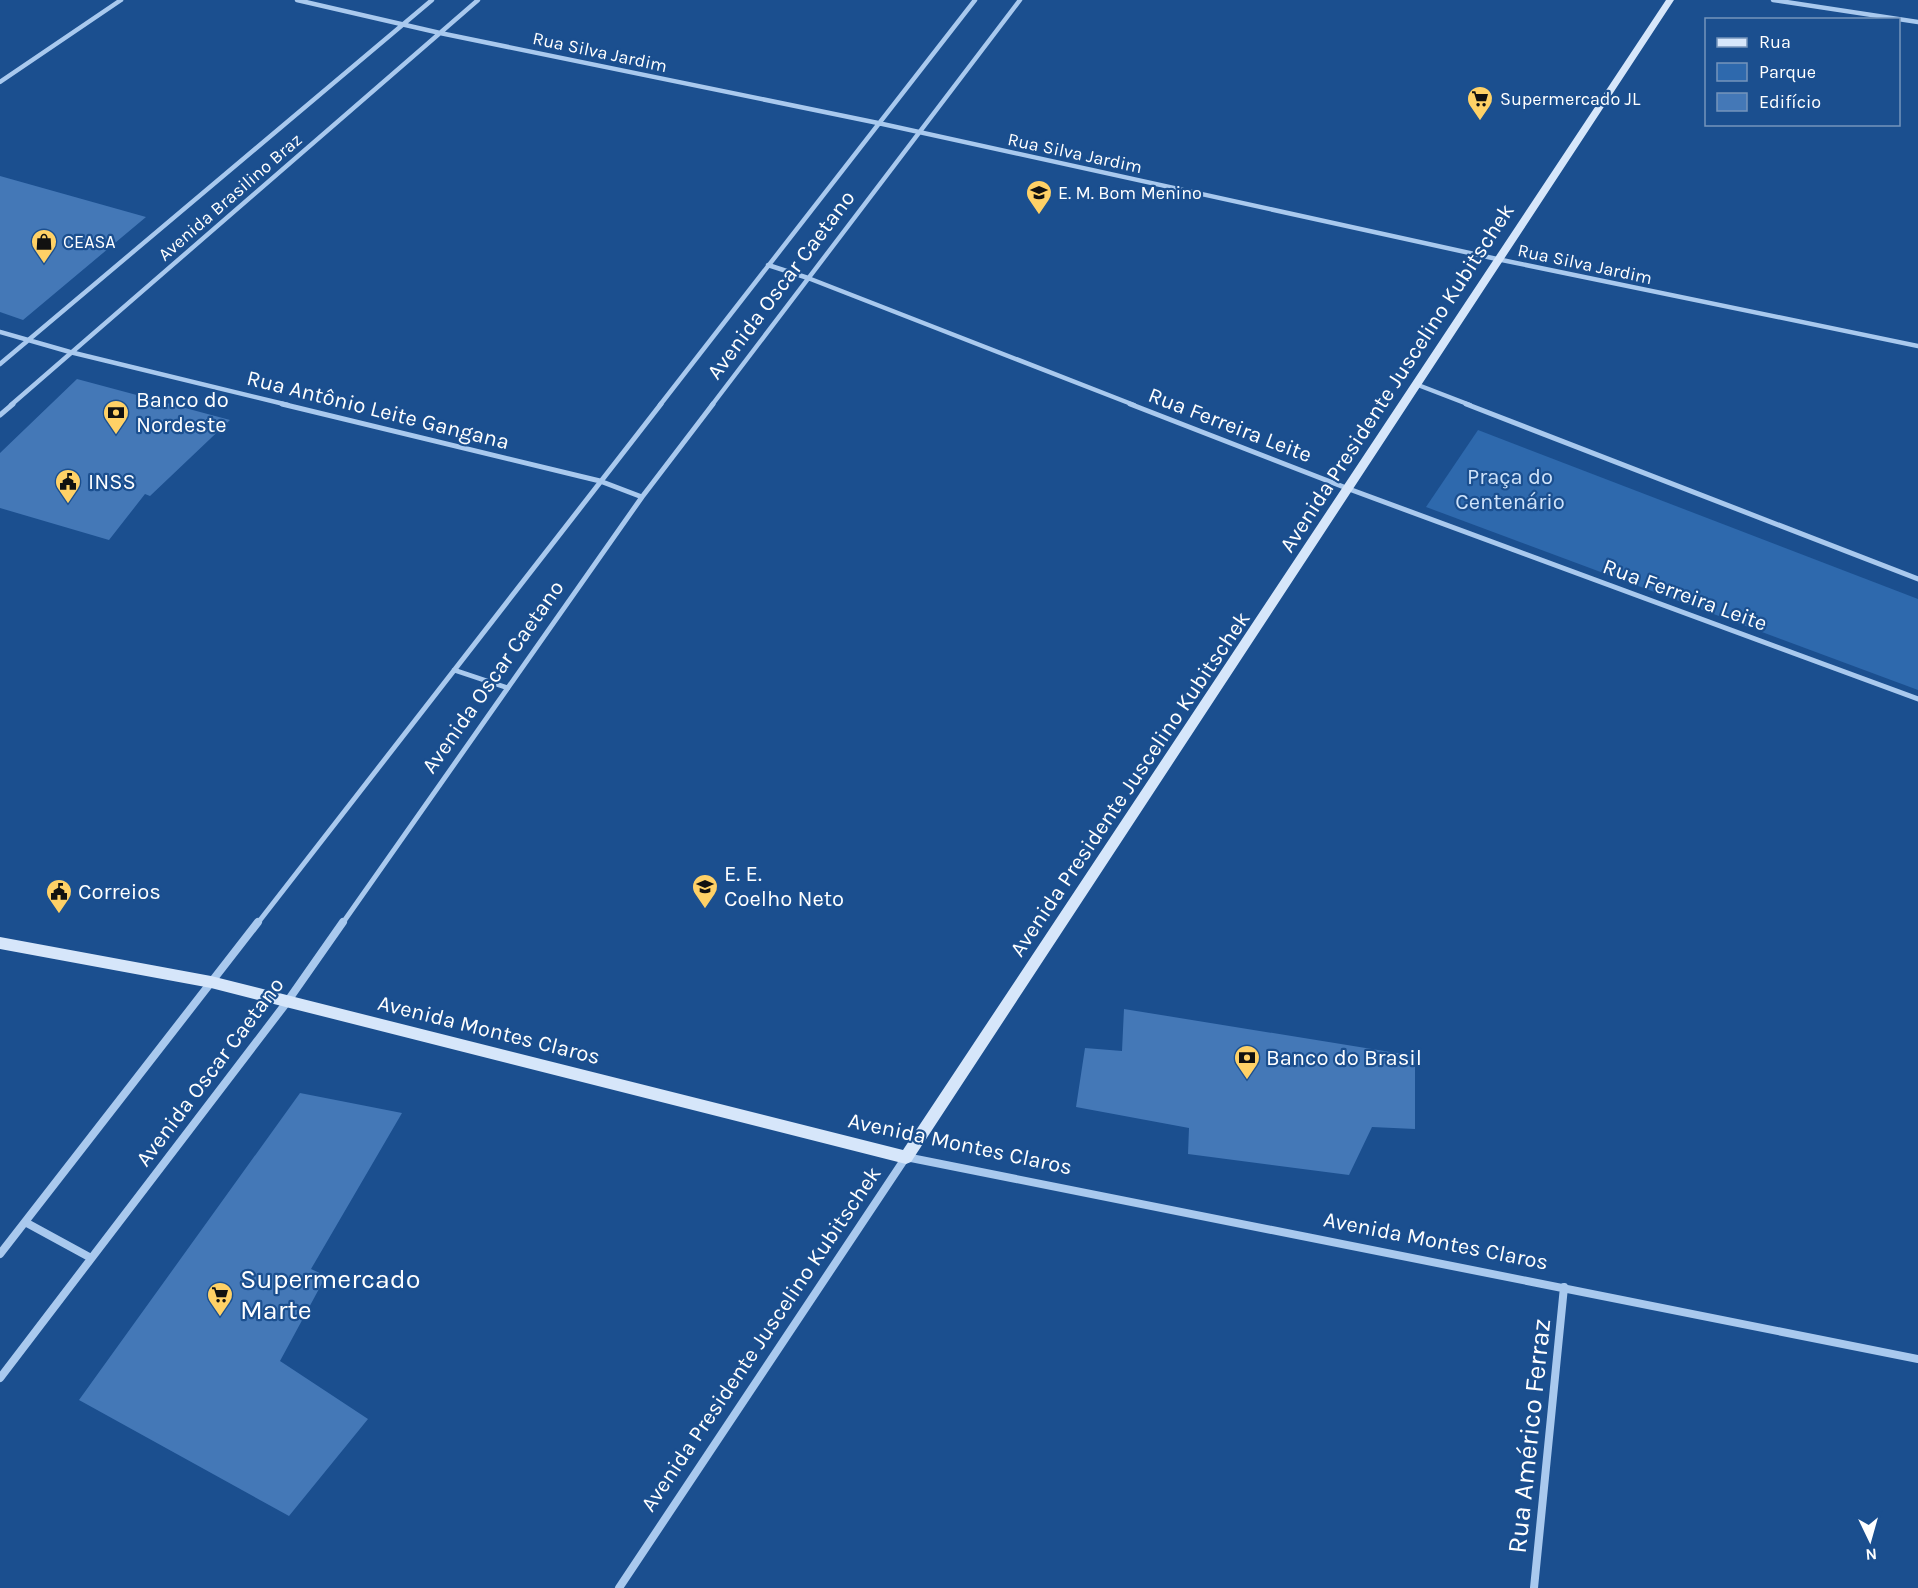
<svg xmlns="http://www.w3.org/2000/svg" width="1918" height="1588" viewBox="0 0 1918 1588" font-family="Karla,sans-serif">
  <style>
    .green { fill: #2e69ad }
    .building { fill: #4478b7 }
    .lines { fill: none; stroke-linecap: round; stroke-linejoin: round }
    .street-far2 { stroke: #a9c9ee; stroke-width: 4.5 }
    .street-far1 { stroke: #a9c9ee; stroke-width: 5 }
    .street { stroke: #a9c9ee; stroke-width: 8 }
    .secondary { fill: #d6e6fa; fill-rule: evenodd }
    .labels { text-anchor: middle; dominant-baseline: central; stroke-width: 4.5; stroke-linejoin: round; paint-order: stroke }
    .far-street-label { font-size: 18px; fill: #fff; stroke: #1b4f8f }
    .far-poi-label { font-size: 18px; fill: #fff; stroke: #1b4f8f; text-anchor: start }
    .street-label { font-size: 22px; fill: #fff; stroke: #1b4f8f }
    .poi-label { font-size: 22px; fill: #fff; stroke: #1b4f8f; text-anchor: start }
    .park-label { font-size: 22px; fill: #cfe3fa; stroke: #1b4f8f }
    .near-poi-label { font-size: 27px; fill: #fff; stroke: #1b4f8f; text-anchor: start }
    .near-street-label { font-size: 27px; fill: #fff; stroke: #1b4f8f }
  </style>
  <rect width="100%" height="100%" fill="#1b4f8f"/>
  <!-- green -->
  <path class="green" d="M1478 430 1918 599V690L1426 507Z"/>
  <!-- building -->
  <path class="building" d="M0 176 146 217 23 320 0 312Z
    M77 379 230 420 150 496 145 494 109 540 0 508V453Z
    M1124 1009 1415 1056V1129L1372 1127 1349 1175 1188 1154 1189 1128 1076 1107 1085 1048 1122 1051Z
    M300 1093 402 1113 311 1269 326 1276 280 1361 368 1419 289 1516 79 1400Z"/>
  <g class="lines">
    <!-- street-far2 -->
    <path class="street-far2" d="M297 0 440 33 878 123 1497 259 1918 346
      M1773 0 1918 22
      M0 82 121 0
      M768 265 808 278 1134 405
      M0 332 70 352 288 405
      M0 364 432 0
      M1418 385 1470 405
      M11 405 478 0
      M660 405 975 0
      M712 405 1020 0"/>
    <!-- street-far1 -->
    <path class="street-far1" d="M282 404 600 481 642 497
      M1130 404 1349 489 1918 699
      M1466 404 1918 579
      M0 415 13 404
      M454 670 508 688
      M257 924 661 404
      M342 924 642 497 713 404"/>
    <!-- street -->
    <path class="street" d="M25 1222 91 1258
      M0 1254 258 922
      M0 1378 287 1002 343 922
      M619 1588 906 1157 1918 1359
      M1534 1588 1564 1287"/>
    <!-- secondary -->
    <path class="secondary" d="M1666 0H1674L911 1162 906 1164 211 988 0 949V937L211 976 903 1150Z"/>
  </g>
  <!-- icons -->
  <defs>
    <symbol id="supermarket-pin" viewBox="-11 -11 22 30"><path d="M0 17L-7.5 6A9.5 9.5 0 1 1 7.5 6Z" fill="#ffd166" stroke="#1b4f8f"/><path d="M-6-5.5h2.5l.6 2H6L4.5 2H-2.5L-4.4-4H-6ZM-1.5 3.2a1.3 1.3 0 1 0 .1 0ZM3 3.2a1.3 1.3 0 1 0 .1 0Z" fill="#111"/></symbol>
    <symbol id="school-pin" viewBox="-11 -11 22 30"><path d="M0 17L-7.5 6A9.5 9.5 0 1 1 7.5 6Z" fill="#ffd166" stroke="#1b4f8f"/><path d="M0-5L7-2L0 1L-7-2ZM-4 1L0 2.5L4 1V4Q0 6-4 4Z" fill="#111"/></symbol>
    <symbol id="shop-pin" viewBox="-11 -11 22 30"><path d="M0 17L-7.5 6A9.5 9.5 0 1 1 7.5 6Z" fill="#ffd166" stroke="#1b4f8f"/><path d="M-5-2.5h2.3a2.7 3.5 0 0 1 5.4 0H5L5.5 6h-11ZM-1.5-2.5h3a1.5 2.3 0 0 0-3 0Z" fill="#111"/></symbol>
    <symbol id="bank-pin" viewBox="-11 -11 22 30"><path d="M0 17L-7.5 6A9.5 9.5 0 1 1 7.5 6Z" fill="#ffd166" stroke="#1b4f8f"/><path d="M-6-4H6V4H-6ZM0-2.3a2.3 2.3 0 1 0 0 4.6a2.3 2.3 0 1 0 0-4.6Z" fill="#111"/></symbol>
    <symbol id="civic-pin" viewBox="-11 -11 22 30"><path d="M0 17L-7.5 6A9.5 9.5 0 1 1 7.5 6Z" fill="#ffd166" stroke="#1b4f8f"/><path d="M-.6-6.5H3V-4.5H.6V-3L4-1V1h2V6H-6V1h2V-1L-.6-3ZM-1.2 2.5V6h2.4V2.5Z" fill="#111"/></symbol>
  </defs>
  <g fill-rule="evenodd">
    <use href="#supermarket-pin" x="1465" y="84" width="30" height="40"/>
    <use href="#school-pin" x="1024" y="178" width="30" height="40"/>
    <use href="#shop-pin" x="29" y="227" width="30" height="40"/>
    <use href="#bank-pin" x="101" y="398" width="30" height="40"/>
    <use href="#civic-pin" x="53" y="467" width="30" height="40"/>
    <use href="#school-pin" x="690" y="872" width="30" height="40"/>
    <use href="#civic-pin" x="44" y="877" width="30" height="40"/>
    <use href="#bank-pin" x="1232" y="1043" width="30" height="40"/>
    <use href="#supermarket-pin" x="205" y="1280" width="30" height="40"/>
  </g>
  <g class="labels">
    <!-- far-street labels -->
    <g class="far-street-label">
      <text transform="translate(600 52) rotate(12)">Rua Silva Jardim</text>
      <text transform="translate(1075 153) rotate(12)">Rua Silva Jardim</text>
      <text transform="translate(230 197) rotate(-41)">Avenida Brasilino Braz</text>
      <text transform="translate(1585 264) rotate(12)">Rua Silva Jardim</text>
    </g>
    <!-- far-poi labels -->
    <g class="far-poi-label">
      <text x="1500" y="99">Supermercado JL</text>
      <text x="1058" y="193">E. M. Bom Menino</text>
      <text x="63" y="242">CEASA</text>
    </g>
    <!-- street labels -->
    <g class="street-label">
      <text transform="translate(781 285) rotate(-53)">Avenida Oscar Caetano</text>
      <text transform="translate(1397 378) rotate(-57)">Avenida Presidente Juscelino Kubitschek</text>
      <text transform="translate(378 410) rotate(14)">Rua Antônio Leite Gangana</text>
      <text transform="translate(1230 425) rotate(21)">Rua Ferreira Leite</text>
      <text transform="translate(1685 595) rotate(20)">Rua Ferreira Leite</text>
      <text transform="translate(493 677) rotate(-55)">Avenida Oscar Caetano</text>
      <text transform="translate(1130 784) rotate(-56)">Avenida Presidente Juscelino Kubitschek</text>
      <text transform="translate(489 1030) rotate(14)">Avenida Montes Claros</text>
      <text transform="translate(210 1072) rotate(-53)">Avenida Oscar Caetano</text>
      <text transform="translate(960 1144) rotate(12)">Avenida Montes Claros</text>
      <text transform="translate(1436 1241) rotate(11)">Avenida Montes Claros</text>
      <text transform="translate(761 1339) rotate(-56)">Avenida Presidente Juscelino Kubitschek</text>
    </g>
    <!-- poi labels -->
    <g class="poi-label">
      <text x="136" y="400">Banco do<tspan x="136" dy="25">Nordeste</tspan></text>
      <text x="88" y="482">INSS</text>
      <text x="724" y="874">E. E.<tspan x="724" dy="25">Coelho Neto</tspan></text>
      <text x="78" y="892">Correios</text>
      <text x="1266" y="1058">Banco do Brasil</text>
    </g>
    <!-- park labels -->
    <g class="park-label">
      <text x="1510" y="477">Praça do<tspan x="1510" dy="25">Centenário</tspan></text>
    </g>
    <!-- near-poi labels -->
    <g class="near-poi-label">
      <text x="240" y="1279">Supermercado<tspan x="240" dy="31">Marte</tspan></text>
    </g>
    <!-- near-street labels -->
    <g class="near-street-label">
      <text transform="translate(1529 1436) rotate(-84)">Rua Américo Ferraz</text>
    </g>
  </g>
  <!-- legend -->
  <rect x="1705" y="18" width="195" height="108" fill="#1b4f8f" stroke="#7695bc" stroke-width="1.5"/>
  <rect x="1717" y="38" width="30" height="9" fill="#d6e6fa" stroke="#7695bc" stroke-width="1.5"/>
  <text x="1759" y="48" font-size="18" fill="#ffffff">Rua</text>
  <rect x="1717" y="63" width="30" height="18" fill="#2e69ad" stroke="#7695bc" stroke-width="1.5"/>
  <text x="1759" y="78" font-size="18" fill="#ffffff">Parque</text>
  <rect x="1717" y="93" width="30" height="18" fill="#4478b7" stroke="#7695bc" stroke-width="1.5"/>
  <text x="1759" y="108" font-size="18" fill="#ffffff">Edifício</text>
  <!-- north arrow -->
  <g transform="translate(1870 1540) rotate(175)" stroke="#1b4f8f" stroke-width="4.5" paint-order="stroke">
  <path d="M0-4.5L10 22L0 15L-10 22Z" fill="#ffffff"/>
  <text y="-9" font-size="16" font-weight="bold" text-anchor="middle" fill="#ffffff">N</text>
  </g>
</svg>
